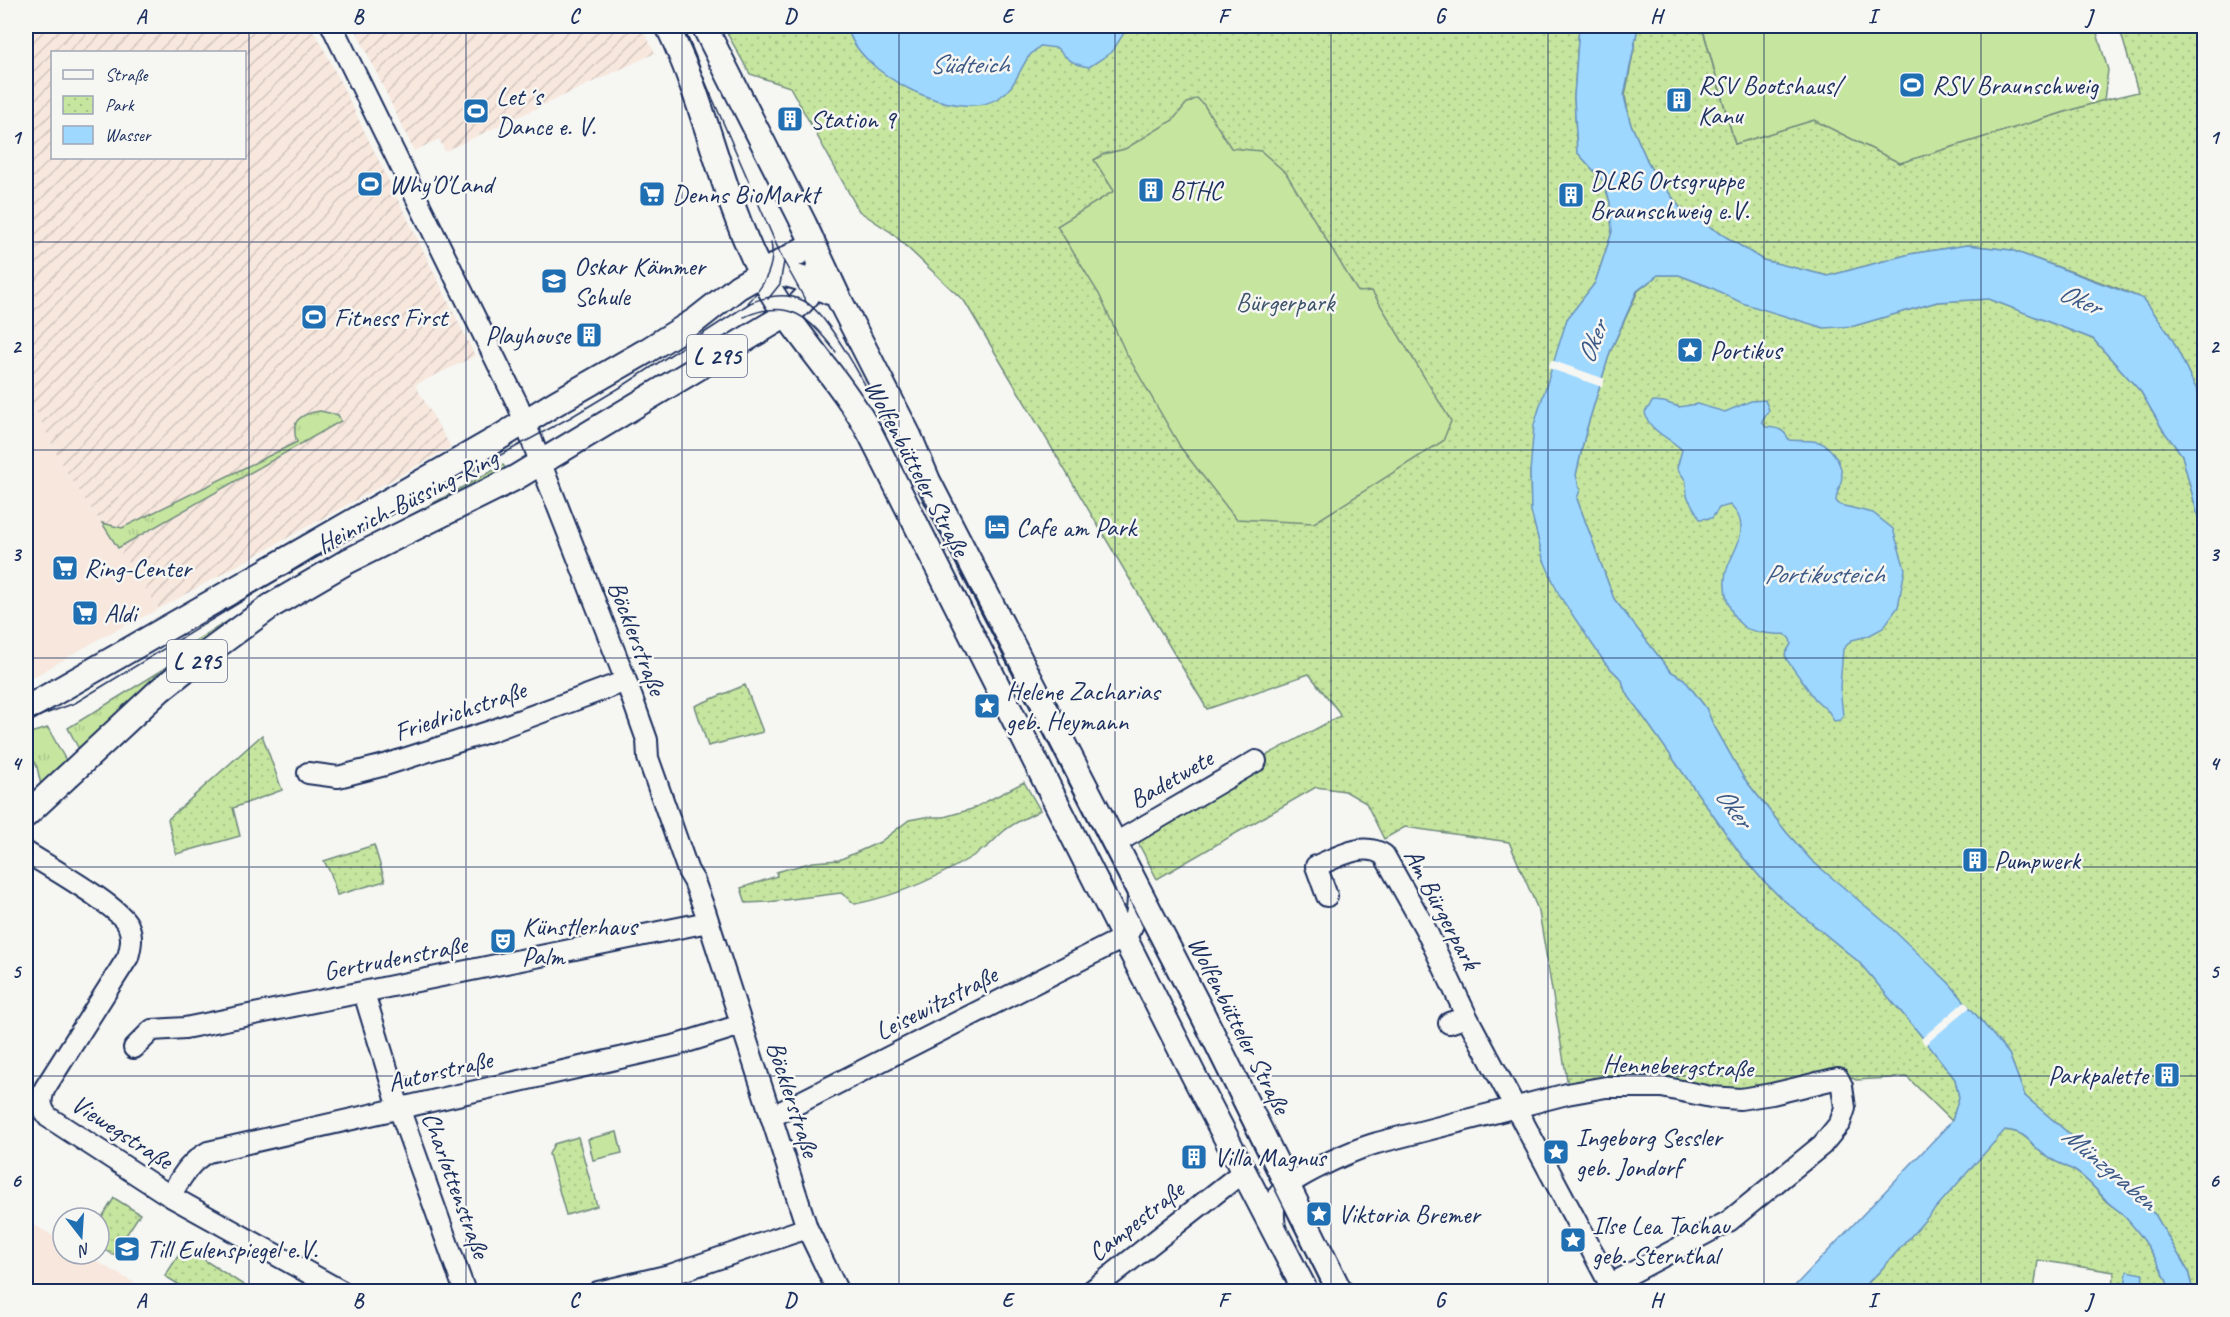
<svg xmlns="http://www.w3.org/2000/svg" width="2230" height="1317" viewBox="0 0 2230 1317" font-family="Caveat,sans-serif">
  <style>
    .built { fill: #f7e7dd }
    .industrial { fill: url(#industrial-furrows); fill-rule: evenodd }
    .grass { fill: url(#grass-tufts); stroke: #708a7e; stroke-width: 1.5 }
    .park { fill: url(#park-dots); stroke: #708a7e; stroke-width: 1.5 }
    .pitch { fill: #c6e69f; stroke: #708a7e; stroke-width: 1.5 }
    .water { fill: #9fd8ff; stroke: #6a94bf; stroke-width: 1.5 }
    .pier { fill: #f6f6f2 }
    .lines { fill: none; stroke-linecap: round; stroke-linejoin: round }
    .minor-casing { stroke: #1b2f5e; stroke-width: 24 }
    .major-casing { stroke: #1b2f5e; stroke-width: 28 }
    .minor { stroke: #f6f6f2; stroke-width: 20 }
    .major { stroke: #f6f6f2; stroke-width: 24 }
    .tram { stroke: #1b2f5e; stroke-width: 1.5 }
    .grid { fill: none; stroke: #1b2f5e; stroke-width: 1.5; stroke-opacity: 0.55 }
    .labels { text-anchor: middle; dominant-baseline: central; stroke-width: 5; stroke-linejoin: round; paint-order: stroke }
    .shield { fill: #f6f6f2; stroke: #5d6b8a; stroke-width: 1.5 }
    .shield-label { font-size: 24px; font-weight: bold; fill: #1b2f5e }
    .poi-label { font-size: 26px; fill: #1b2f5e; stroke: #f6f6f2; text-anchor: start }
    .park-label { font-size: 26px; fill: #3d546b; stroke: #f6f6f2 }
    .street-label { font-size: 26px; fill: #1b2f5e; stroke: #f6f6f2 }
    .water-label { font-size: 27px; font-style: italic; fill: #3c5986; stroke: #f6f6f2 }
    .neatline { fill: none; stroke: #1b2f5e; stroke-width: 2 }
    .grid-label { font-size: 20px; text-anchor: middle; font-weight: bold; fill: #1b2f5e }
  </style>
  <defs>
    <pattern id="industrial-furrows" width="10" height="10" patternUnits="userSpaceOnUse" patternTransform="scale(1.5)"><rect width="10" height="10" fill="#f7e7dd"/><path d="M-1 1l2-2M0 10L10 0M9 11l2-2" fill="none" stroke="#d3c6c0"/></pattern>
    <pattern id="grass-tufts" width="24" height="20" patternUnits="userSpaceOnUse" patternTransform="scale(1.5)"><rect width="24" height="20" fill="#c6e69f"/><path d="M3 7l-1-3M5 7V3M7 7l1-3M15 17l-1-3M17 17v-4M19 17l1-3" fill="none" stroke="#aac68b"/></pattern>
    <pattern id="park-dots" width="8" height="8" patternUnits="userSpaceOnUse" patternTransform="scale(1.5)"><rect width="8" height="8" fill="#c6e69f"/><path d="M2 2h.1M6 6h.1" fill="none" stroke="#aac68b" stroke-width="1.8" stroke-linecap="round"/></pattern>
  </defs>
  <rect width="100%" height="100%" fill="#f6f6f2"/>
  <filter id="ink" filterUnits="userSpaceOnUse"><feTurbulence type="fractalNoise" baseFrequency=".0167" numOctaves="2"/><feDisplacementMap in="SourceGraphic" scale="12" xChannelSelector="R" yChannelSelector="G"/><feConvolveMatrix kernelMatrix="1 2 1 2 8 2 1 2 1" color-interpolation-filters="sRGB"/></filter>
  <g filter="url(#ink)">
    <!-- built -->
    <path class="built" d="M26 390 62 465 159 609 106 635 37 675 26 678Z
      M26 1220 63 1242V1254H84L148 1291H26Z"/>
    <!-- industrial -->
    <path class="industrial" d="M26 26H310L321 43 475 356 415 385 451 447 159 609 62 465 26 390ZM52 52H244V158H52Z
      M354 26H641L655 53 445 151 439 139 414 151Z"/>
    <!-- grass -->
    <path class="grass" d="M320 411 338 415 341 421 118 548 102 523 122 528 297 442C290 421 299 414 320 411Z
      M503 465 506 469 415 514 82 755 68 728 179 660 175 653 334 557Z
      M48 728 69 766 41 785 37 767 26 745V734Z"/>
    <!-- park -->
    <path class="park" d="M723 26H1579L1574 97 1577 152 1603 181 1610 202 1612 232 1595 283 1567 319 1530 472 1531 510 1543 558 1605 663 1622 680 1625 691 1742 856 1761 878 1780 897 1859 962 1919 1033 1955 1079 1959 1097 1952 1121 1907 1077 1856 1080 1839 1070 1742 1090 1568 1086 1539 912 1509 842 1405 827 1384 839 1366 803 1345 791 1316 787 1157 879 1133 833 1256 761 1340 716 1338 711 1309 674 1207 709 965 302 892 233 859 211 790 87 750 74Z
      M1640 26H1716L1703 30 1735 144 1814 120 1900 163 2104 100 2138 92 2119 26H2204V405L2171 337 2144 299 2117 288 2011 250 1967 245 1910 254 1828 276 1763 260 1681 209 1650 167 1630 122 1625 96 1637 32Z
      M1658 275H1679L1710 287 1854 326 1937 302 1989 299 2093 339 2141 392 2163 430 2182 455 2204 539V635L2202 656 2204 1291H2193L2188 1271 2156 1216 2074 1138 2025 1096 2009 1054 1949 983 1811 860 1787 833 1743 777 1712 722 1706 708 1684 679 1670 671 1614 599 1577 499 1576 475 1586 431 1610 352 1638 291Z
      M745 685 763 732 708 746 695 706Z
      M262 735 282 790 233 808 240 836 176 854 168 819Z
      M1024 782 1040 810C1029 817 1014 822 1004 831 998 836 993 842 987 847 948 873 901 895 855 904L841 893 768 902 746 903 741 888 777 876 776 872 813 862 839 860 880 842 909 820 925 817H944L972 809Z
      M374 845 385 881 337 895 331 874 324 861Z
      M2004 1130C2030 1132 2029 1145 2046 1156 2055 1162 2065 1165 2075 1171 2086 1178 2096 1189 2104 1199 2108 1204 2114 1207 2119 1211 2143 1234 2159 1261 2171 1291H2113L2114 1272 2038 1260 2034 1291 1859 1292 1879 1272Z
      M578 1137 597 1206 566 1215 549 1154 554 1144Z
      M114 1198 140 1214 113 1255 99 1246V1222Z
      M184 1247 253 1291H201L195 1288 193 1291H189L165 1276Z"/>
    <!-- pitch -->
    <path class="pitch" d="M1716 26H2095L2108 70 2104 100 1900 163 1814 120 1735 144 1703 29Z
      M1197 98 1204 105 1231 148 1261 151 1286 173 1358 292 1372 291 1451 421 1443 441 1314 523 1236 519 1181 448 1125 351 1099 294 1057 226 1114 191 1094 160 1104 154 1125 149 1173 120 1187 103Z
      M617 1132 622 1153 593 1160 588 1139Z"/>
    <!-- water -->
    <path class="water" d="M847 26H1132L1127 28 1112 52 1089 67C1074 65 1067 59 1057 48L1040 46C1036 50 1030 54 1027 59 1018 73 1015 87 1000 97 958 126 856 73 847 26Z
      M1579 26H1640L1637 32 1624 96 1630 122 1650 167 1681 209 1763 260 1828 276 1910 254 1967 245 2011 250 2144 299 2171 337 2204 405V539L2182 455 2163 430 2141 392 2093 339 1989 299 1937 302 1854 326 1824 328 1742 303 1710 287 1679 275H1658L1637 291 1610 352 1586 431 1576 475 1580 490 1577 499 1614 599 1670 671 1684 679 1706 708 1712 722 1743 777 1787 833 1811 860 1888 925 1949 983 2009 1054 2025 1096 2074 1138 2156 1216 2188 1271 2193 1291H2171C2159 1261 2143 1234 2119 1211 2114 1207 2108 1204 2105 1199 2096 1189 2086 1178 2075 1171 2065 1165 2055 1162 2046 1156 2029 1145 2030 1132 2005 1130L1879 1272 1859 1291H1790L1952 1121 1959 1097 1955 1079 1919 1033 1859 962 1780 897 1761 878 1742 856 1625 691 1622 680 1605 663 1559 595 1543 558 1531 511 1530 472 1534 425 1567 319 1595 283 1612 232 1610 202 1603 181 1577 152 1574 97Z
      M1765 400 1769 410 1762 422 1766 427C1778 428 1784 429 1789 440 1799 441 1810 440 1819 442 1833 447 1845 468 1841 482 1839 490 1836 493 1836 501L1840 505 1873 513 1893 529 1905 569 1898 607 1883 628 1868 636 1852 640 1843 649 1840 687 1843 716 1840 720 1834 721 1829 712 1815 699 1787 660 1785 654 1791 644 1790 639 1785 634C1776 635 1751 632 1744 627 1729 615 1722 591 1726 573 1729 558 1741 545 1741 529 1741 518 1737 512 1730 505L1719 508 1712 518 1700 519 1687 496 1686 481 1677 468 1682 450C1669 437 1648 431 1645 412L1653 401 1664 402 1679 407 1697 404 1725 412 1751 401Z
      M2204 635V883L2202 656Z
      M2127 1271 2143 1274 2142 1284 2153 1286V1291H2135V1288L2125 1287Z"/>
    <!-- pier -->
    <path class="pier" d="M1551 360 1605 379 1602 387 1548 368Z
      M1965 1001 1970 1007 1925 1045 1921 1039Z"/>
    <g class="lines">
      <defs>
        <path id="minor" d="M332 26 518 405 626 681 647 740 648 758 688 871 694 881 705 911 807 1228 838 1292
          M308 773 338 777 385 765 491 731 626 681
          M1114 844 1256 761
          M26 852C47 866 118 905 128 925 133 936 131 946 128 957L45 1088C40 1100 40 1107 48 1117L170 1196 343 1292
          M1327 896 1316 866C1338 857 1363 841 1384 855L1425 928 1467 1017
          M364 993 399 1108 465 1292
          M1449 1023 1467 1017 1614 1292
          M134 1048 152 1030 185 1028 708 922
          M771 1117 1125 937C1137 922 1138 909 1138 891
          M170 1196C181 1178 189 1162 208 1152L677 1045 741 1025
          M1275 1229C1274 1218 1272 1206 1278 1196 1287 1178 1356 1149 1377 1143L1567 1094 1606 1087H1662L1711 1097 1740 1099 1772 1094 1838 1078 1842 1086 1845 1108 1840 1123 1822 1145 1729 1221 1611 1284
          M598 1292 670 1275 807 1228
          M1090 1292 1244 1171"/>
        <path id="major" d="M668 26C706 105 721 194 761 273 790 331 840 377 871 435L1193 1074 1306 1292
          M704 26 804 224 839 299 909 436 928 481 1202 1013 1340 1292
          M760 272C786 271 808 279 829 292
          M26 709 495 440 554 404 648 350 696 320 738 287 813 244
          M26 815 160 690 195 662 271 606 348 561 515 478 786 315C810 298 815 288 820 259"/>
      </defs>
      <!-- minor casing -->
      <use href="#minor" class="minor-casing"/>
      <!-- major casing -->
      <use href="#major" class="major-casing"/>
      <!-- minor -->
      <use href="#minor" class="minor"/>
      <!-- major -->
      <use href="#major" class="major"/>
      <!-- tram -->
      <path class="tram" d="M681 26 783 260 808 305
        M768 299 780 284 784 262
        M748 303C764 286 776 266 771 242
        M744 317C790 297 809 318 836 352
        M26 721 75 703 336 544 571 417 621 387 750 303C768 296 786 292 804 301 834 316 887 427 905 461L1199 1036 1326 1292"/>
    </g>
  </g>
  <!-- grid -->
  <path class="grid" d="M249 26V1292M466 26V1292M682 26V1292M899 26V1292M1115 26V1292M1331 26V1292M1548 26V1292M1764 26V1292M1981 26V1292M26 242H2204M26 450H2204M26 658H2204M26 867H2204M26 1076H2204"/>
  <!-- icons -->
  <defs>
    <symbol id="stadium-square" viewBox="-11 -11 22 22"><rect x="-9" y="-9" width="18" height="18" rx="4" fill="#1f6fb2" stroke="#f6f6f2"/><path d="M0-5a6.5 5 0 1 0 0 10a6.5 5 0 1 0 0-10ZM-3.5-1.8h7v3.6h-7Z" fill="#fff"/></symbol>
    <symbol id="building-square" viewBox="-11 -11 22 22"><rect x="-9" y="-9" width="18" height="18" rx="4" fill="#1f6fb2" stroke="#f6f6f2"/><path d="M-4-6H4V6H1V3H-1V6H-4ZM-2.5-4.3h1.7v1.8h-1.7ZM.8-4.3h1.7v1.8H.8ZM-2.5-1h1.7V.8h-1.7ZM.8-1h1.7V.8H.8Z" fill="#fff"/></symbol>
    <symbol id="supermarket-square" viewBox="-11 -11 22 22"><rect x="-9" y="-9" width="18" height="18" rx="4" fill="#1f6fb2" stroke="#f6f6f2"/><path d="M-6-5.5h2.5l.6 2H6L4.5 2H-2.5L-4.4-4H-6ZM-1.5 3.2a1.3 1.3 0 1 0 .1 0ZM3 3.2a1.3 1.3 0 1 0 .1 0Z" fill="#fff"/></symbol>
    <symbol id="school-square" viewBox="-11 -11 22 22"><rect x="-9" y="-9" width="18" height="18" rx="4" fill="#1f6fb2" stroke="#f6f6f2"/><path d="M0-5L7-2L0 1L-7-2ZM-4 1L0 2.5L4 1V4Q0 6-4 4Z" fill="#fff"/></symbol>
    <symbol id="sight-square" viewBox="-11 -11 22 22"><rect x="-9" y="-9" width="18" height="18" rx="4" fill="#1f6fb2" stroke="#f6f6f2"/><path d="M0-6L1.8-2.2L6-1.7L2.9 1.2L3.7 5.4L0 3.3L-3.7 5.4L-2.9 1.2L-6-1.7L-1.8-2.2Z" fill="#fff"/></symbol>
    <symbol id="hotel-square" viewBox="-11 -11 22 22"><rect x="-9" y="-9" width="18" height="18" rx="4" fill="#1f6fb2" stroke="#f6f6f2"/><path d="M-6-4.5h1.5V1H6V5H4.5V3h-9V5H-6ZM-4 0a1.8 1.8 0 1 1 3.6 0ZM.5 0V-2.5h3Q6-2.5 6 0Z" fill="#fff"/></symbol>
    <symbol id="theatre-square" viewBox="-11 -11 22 22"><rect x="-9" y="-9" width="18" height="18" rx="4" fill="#1f6fb2" stroke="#f6f6f2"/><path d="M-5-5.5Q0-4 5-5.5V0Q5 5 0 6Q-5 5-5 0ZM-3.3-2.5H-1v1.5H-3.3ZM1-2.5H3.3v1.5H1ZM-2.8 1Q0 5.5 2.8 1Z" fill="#fff"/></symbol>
  </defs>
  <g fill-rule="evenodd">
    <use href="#stadium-square" x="1897" y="70" width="30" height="30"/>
    <use href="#building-square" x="1664" y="85" width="30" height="30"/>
    <use href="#stadium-square" x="461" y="96" width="30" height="30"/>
    <use href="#building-square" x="775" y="104" width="30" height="30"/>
    <use href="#stadium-square" x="355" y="169" width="30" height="30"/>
    <use href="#building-square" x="1136" y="175" width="30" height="30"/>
    <use href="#supermarket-square" x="637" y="179" width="30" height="30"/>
    <use href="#building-square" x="1556" y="180" width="30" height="30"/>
    <use href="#school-square" x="539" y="266" width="30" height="30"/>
    <use href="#stadium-square" x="299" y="302" width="30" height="30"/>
    <use href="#building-square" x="574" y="320" width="30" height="30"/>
    <use href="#sight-square" x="1675" y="335" width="30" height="30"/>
    <use href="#hotel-square" x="982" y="512" width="30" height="30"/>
    <use href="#supermarket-square" x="50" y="553" width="30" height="30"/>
    <use href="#supermarket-square" x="70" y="598" width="30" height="30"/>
    <use href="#sight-square" x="972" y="691" width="30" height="30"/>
    <use href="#building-square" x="1960" y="845" width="30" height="30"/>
    <use href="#theatre-square" x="488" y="926" width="30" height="30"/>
    <use href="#building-square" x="2152" y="1060" width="30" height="30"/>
    <use href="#sight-square" x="1541" y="1137" width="30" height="30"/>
    <use href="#building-square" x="1179" y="1142" width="30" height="30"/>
    <use href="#sight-square" x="1304" y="1199" width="30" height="30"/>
    <use href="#sight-square" x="1558" y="1225" width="30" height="30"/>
    <use href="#school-square" x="112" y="1234" width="30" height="30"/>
  </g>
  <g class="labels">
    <!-- shield labels -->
    <g class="shield">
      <rect x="687" y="335" width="60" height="42" rx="4.5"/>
      <rect x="167" y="640" width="60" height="42" rx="4.5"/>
    </g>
    <g class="shield-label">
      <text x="717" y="356">L 295</text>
      <text x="197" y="661">L 295</text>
    </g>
    <!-- poi labels -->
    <g class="poi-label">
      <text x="1698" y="85">RSV Bootshaus/<tspan x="1698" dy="30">Kanu</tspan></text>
      <text x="1932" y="85">RSV Braunschweig</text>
      <text x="496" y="96">Let´s<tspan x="496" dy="30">Dance e. V.</tspan></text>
      <text x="810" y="119">Station 9</text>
      <text x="1590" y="180">DLRG Ortsgruppe<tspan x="1590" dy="30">Braunschweig e.V.</tspan></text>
      <text x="389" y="184">Why'O'Land</text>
      <text x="1170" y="190">BTHC</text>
      <text x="672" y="194">Denns BioMarkt</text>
      <text x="574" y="266">Oskar Kämmer<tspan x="574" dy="30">Schule</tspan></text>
      <text x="334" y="317">Fitness First</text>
      <text x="570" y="335" text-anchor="end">Playhouse</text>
      <text x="1710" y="350">Portikus</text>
      <text x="1016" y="527">Cafe am Park</text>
      <text x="84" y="568">Ring-Center</text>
      <text x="104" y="613">Aldi</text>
      <text x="1006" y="691">Helene Zacharias<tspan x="1006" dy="30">geb. Heymann</tspan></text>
      <text x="1994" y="860">Pumpwerk</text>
      <text x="522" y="926">Künstlerhaus<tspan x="522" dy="30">Palm</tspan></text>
      <text x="2148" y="1075" text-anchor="end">Parkpalette</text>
      <text x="1576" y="1137">Ingeborg Sessler<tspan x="1576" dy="30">geb. Jondorf</tspan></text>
      <text x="1214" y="1157">Villa Magnus</text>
      <text x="1338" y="1214">Viktoria Bremer</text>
      <text x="1592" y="1225">Ilse Lea Tachau<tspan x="1592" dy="30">geb. Sternthal</tspan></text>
      <text x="146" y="1249">Till Eulenspiegel e.V.</text>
    </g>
    <!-- park labels -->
    <g class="park-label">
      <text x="1285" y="302">Bürgerpark</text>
    </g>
    <!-- street labels -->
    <g class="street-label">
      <text transform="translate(917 468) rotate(62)">Wolfenbütteler Straße</text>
      <text transform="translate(407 501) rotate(-27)">Heinrich-Büssing-Ring</text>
      <text transform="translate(637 638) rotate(69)">Böcklerstraße</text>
      <text transform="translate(460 711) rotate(-19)">Friedrichstraße</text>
      <text transform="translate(1171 779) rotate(-30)">Badetwete</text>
      <text transform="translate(1442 909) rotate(62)">Am Bürgerpark</text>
      <text transform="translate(395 958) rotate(-11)">Gertrudenstraße</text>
      <text transform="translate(936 1003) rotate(-27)">Leisewitzstraße</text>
      <text transform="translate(1239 1025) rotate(63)">Wolfenbütteler Straße</text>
      <text transform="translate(1678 1066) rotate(2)">Hennebergstraße</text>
      <text transform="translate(440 1071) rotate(-13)">Autorstraße</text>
      <text transform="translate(793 1099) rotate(72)">Böcklerstraße</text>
      <text transform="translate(122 1132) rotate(33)">Viewegstraße</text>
      <text transform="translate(456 1185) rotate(70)">Charlottenstraße</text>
      <text transform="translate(1136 1221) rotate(-38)">Campestraße</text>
    </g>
    <!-- water labels -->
    <g class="water-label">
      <text x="969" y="64">Südteich</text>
      <text transform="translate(2080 299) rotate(24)">Oker</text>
      <text transform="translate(1592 342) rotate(-68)">Oker</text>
      <text x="1824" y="574">Portikusteich</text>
      <text transform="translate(1734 807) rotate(54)">Oker</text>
      <text transform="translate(2110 1168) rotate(40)">Münzgraben</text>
    </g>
  </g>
  <!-- margin -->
  <rect width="2230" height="1317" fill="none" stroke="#f6f6f2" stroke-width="66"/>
  <!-- legend -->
  <rect x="51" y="51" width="195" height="108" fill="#f6f6f2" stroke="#9ea6b7" stroke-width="1.5"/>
  <rect x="63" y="70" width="30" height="9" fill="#f6f6f2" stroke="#9ea6b7" stroke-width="1.5"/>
  <text x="105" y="81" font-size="18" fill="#1b2f5e">Straße</text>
  <rect x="63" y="96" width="30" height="18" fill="url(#park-dots)" stroke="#9ea6b7" stroke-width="1.5"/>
  <text x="105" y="111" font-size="18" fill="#1b2f5e">Park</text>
  <rect x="63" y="126" width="30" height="18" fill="#9fd8ff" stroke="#9ea6b7" stroke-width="1.5"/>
  <text x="105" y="141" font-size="18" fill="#1b2f5e">Wasser</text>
  <!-- north arrow -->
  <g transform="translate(81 1236) rotate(163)"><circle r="28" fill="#f6f6f2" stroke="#9ea6b7" stroke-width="1.5"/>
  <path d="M0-4.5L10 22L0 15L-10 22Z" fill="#1f6fb2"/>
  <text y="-9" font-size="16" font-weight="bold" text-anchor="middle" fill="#1b2f5e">N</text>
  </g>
  <rect x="33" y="33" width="2164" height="1251" class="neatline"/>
  <g class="grid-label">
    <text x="141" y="23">A</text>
    <text x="358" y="23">B</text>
    <text x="574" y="23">C</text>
    <text x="790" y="23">D</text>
    <text x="1007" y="23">E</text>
    <text x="1223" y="23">F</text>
    <text x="1440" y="23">G</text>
    <text x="1656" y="23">H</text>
    <text x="1872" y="23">I</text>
    <text x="2089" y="23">J</text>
    <text x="16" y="144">1</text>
    <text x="2214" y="144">1</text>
    <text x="16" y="353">2</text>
    <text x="2214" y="353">2</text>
    <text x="16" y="561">3</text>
    <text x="2214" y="561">3</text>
    <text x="16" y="770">4</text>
    <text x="2214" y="770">4</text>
    <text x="16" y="978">5</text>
    <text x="2214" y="978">5</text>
    <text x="16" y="1187">6</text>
    <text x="2214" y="1187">6</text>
    <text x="141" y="1307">A</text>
    <text x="358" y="1307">B</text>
    <text x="574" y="1307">C</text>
    <text x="790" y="1307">D</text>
    <text x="1007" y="1307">E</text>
    <text x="1223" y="1307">F</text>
    <text x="1440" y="1307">G</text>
    <text x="1656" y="1307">H</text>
    <text x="1872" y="1307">I</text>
    <text x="2089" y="1307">J</text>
  </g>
</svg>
